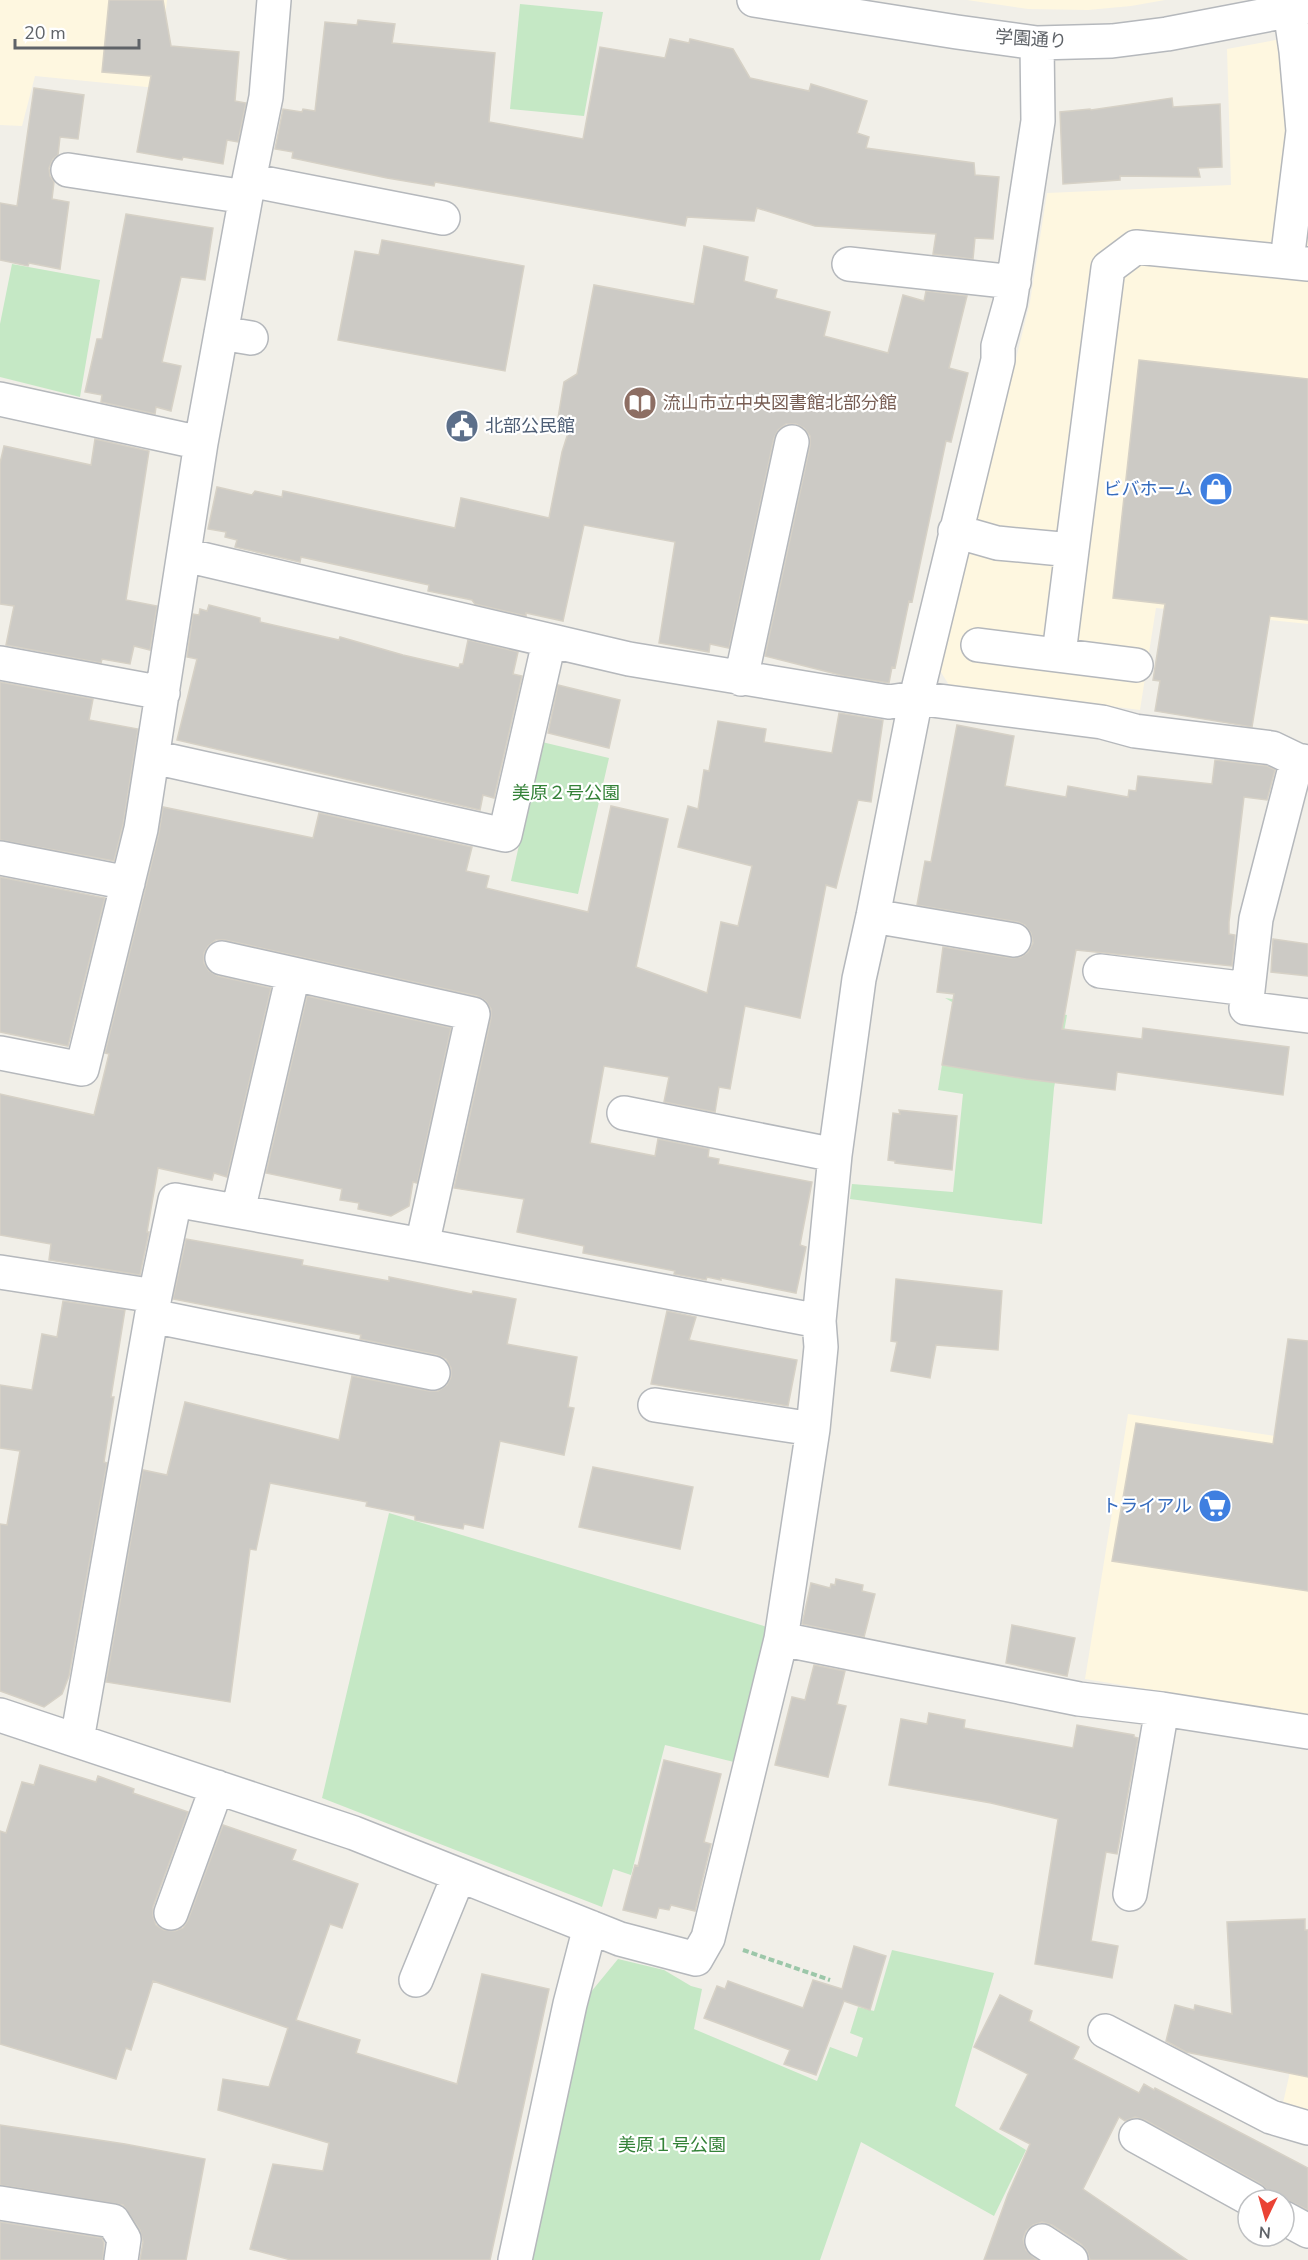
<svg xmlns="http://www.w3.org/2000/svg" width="1308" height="2260" viewBox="0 0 1308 2260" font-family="'Nunito Sans','Noto Sans JP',sans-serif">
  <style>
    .commercial { fill: #fef7e0 }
    .green { fill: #c5e8c5 }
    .building { fill: #cccac5; stroke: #d6d1c6; stroke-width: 1.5 }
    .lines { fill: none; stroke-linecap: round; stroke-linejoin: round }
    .minor-casing { stroke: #b5b8bc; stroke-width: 36 }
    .path { stroke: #9cc7a9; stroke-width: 4; stroke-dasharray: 6 3; stroke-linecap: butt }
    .minor { stroke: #fff; stroke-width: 33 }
    .labels { text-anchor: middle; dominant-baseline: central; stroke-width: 4.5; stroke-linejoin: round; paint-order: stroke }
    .street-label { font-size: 18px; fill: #5f6368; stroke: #fff }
    .education-label { font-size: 18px; fill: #785e54; stroke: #fff; text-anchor: start }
    .service-label { font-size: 18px; fill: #4e5e75; stroke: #fff; text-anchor: start }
    .shop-label { font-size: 18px; fill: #366cbe; stroke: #fff; text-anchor: end }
    .park-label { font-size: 18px; fill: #348238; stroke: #fff }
  </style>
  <rect width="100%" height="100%" fill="#f1efe8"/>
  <!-- commercial -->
  <path class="commercial" d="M0 0H167L157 88 35 76 22 126 0 125Z
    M967 0H1165L1131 6 1088 10 1028 9Z
    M1308 34V624L1156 608 1140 710 949 685 939 669 1030 302 1047 193 1231 185 1227 49Z
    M1128 1414 1308 1441V1715L1085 1679Z
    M1300 2028 1308 2029V2111L1283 2103Z"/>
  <!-- green -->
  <path class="green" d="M520 4 603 12 584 116 510 109Z
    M12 264 100 280 80 397 0 377V324Z
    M542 742 609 758 578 894 511 881Z
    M945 998 1067 1015 1054 1088 1042 1224 850 1199 852 1184 953 1192 963 1094 938 1090 942 1065 1041 1081 1051 1019 952 1002Z
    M389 1513 767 1627 738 1763 665 1745 631 1875 613 1869 602 1907 322 1798Z
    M892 1950 994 1973 955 2106 1026 2150 994 2216 861 2142 820 2260H529L586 1998 618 1959 664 1970 691 1986 702 1989 694 2029 817 2081 830 2047 857 2057 863 2038 850 2033 858 2007 874 2011Z"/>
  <!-- building -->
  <path class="building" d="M109 0H163L171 46 239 52 235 101 246 103 238 142 227 140 223 164 183 157 182 160 137 152 151 76 102 72Z
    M358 20 395 24 392 43 495 53 489 122 583 139 600 47 665 58 670 39 689 43 690 39 733 49 750 78 809 91 811 84 867 101 857 133 869 137 866 148 974 163 975 175 999 177 993 239 975 238 973 259 933 254 936 234 815 226 757 208 754 221 687 217 685 226 435 182 434 186 387 178 292 158 293 152 275 149 283 109 302 112 303 109 315 111 325 22 357 25Z
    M34 88 84 95 78 139 60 137 58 155 53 159 49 168 50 176 54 182 52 199 69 202 60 269 29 263 28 266 0 260V203L17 206Z
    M1172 98 1173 107 1220 104 1222 167 1198 168 1200 177 1120 176V180L1063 184 1060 112 1090 109 1091 110Z
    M126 214 213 228 205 280 181 277 162 362 181 366 171 411 156 407 155 414 101 402 102 395 85 392 97 339H102Z
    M382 240 524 266 505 371 338 340 355 251 379 255Z
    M704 246 748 257 744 281 777 290 775 298 830 312 824 336 888 353 903 295 924 301 926 291 967 296 949 368 968 373 951 442 946 441 912 602 909 601 895 668 892 667 889 683 844 676 765 656 810 446V436L804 428 796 424H786L778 430 774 438 729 648 710 644 709 652 659 643 675 542 584 525 563 621 526 613V616L475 604 472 600 428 591 429 585 301 557 300 562 235 547 237 540 225 537 226 532 208 529 217 487 252 495 255 491 282 497 283 491 455 528 461 498 549 518 562 452 568 433 558 418 564 382 577 374 594 285 694 304Z
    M1139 360 1308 379V620L1270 616 1252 727 1155 711 1160 681 1153 680 1165 604 1113 598Z
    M95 439 149 451 126 600 157 606 150 650 134 646 130 664 102 659 101 663 6 645 14 606 0 604V463L4 446 91 465Z
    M209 605 260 618V622L339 640 340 637 403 655 459 668 460 664H463L468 640 518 652 513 674 522 676 494 798 483 795 480 810 177 740 197 659 187 657 193 614 199 615 200 609 207 611Z
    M0 682 93 699 89 720 138 729 123 825 114 861 0 840Z
    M558 685 620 700 609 748 548 733Z
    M839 713 883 720 881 734 871 802 858 800 836 888 826 885 800 1018 745 1006 730 1089 719 1087 715 1112 664 1102 669 1077 604 1066 590 1143 655 1156 658 1139 709 1149 708 1157 719 1159 718 1164 812 1182 800 1245 806 1247 796 1293 721 1278V1280L707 1277 706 1280 674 1274 675 1271 583 1253 584 1246 517 1232 524 1199 454 1188 491 1018V1009L486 1001 477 996 225 940H216L208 946 204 953V963L209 971 218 976 271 988 227 1177 214 1173 212 1180 158 1168 147 1232H149L140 1275 49 1260 51 1244 0 1235V1094L94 1115 109 1054 105 1053 159 833 163 807 313 838 319 813 472 847 466 871 489 876 486 888 588 912 611 806 668 819 636 967 707 993 721 922 738 926 752 866 678 847 688 806 698 809 704 770 709 771 718 721 766 729 764 742 832 753Z
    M957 725 1014 736 1005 786 1066 797 1068 786 1128 797 1129 790 1136 791 1138 776 1212 784 1215 760 1267 766 1275 770 1267 800 1244 797 1229 922V934L1235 935 1232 966 1076 950 1062 1029 1142 1039 1143 1028 1289 1047 1283 1095 1117 1072 1115 1090 1026 1079 942 1065 954 994 937 992 943 947 1011 958 1021 957 1028 952 1033 943 1031 933 1025 925 1018 922 917 905 925 861 931 862Z
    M0 877 105 898 68 1046 0 1032Z
    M1273 939 1308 944V976L1271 972Z
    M307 996 451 1028 417 1183 413 1182 409 1206 391 1216 358 1209 359 1203 340 1200 342 1189 266 1173Z
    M899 1110 957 1116 952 1170 895 1163V1161L888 1160 893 1113 900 1114Z
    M186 1239 303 1260 302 1265 389 1281V1277L472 1294 473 1291 516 1299 507 1344 577 1357 568 1407 574 1408 564 1455 500 1441 483 1528 464 1524 463 1529 415 1520V1516L366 1506 367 1502 270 1483 256 1550 250 1549 230 1702 106 1682 143 1470 167 1475 185 1402 339 1440 352 1376 429 1391H438L447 1385 451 1377V1368L446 1359 437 1355 360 1339 361 1335 173 1299Z
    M896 1279 1002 1291 998 1350 936 1345 930 1378 891 1371 897 1342 891 1341Z
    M63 1301 125 1310 111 1397H114L104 1462 107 1463 69 1676 62 1694 44 1707 0 1691V1524L7 1525 20 1451 0 1448V1385L32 1390 42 1334 57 1337Z
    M667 1311 696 1317 689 1340 797 1360 788 1406 651 1384Z
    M1288 1339 1308 1341V1591L1112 1561 1136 1423 1273 1444Z
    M593 1467 693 1487 680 1549 579 1527Z
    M836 1579 863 1585 862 1591 875 1594 864 1637 802 1624 811 1583 830 1588 831 1584 835 1585Z
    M1012 1625 1075 1638 1067 1676 1006 1663Z
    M814 1665 845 1671 837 1704 846 1706 828 1777 775 1765 792 1697 805 1700Z
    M929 1713 965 1720 964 1728 1073 1748 1077 1725 1134 1735V1737L1138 1738 1117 1854 1106 1852 1091 1941 1118 1946 1112 1978 1035 1964 1058 1819 991 1803 889 1785 901 1719 927 1724Z
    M664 1760 721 1774 704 1842 711 1844 695 1911 671 1905 669 1910 659 1908 656 1918 623 1910 635 1865 638 1866Z
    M40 1765 96 1782 98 1776 134 1789 133 1793 188 1812 153 1907V1916L156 1925 164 1930 175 1931 183 1928 188 1920 223 1825 296 1850 292 1860 358 1884 342 1928 330 1924 296 2020 360 2040 356 2053 457 2084 482 1974 549 1989 490 2260H291L250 2249 273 2164 323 2171 329 2143 218 2110 223 2079 269 2087 288 2028 153 1981 131 2050 126 2048 116 2079 0 2044V1831L6 1833 22 1782 34 1785Z
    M1305 1919V1930H1308V2077L1186 2052 1166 2041 1175 2005 1194 2010 1195 2005 1232 2014 1227 1922Z
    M854 1946 886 1956 870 2010 844 2001 816 2075 784 2064 790 2050 704 2018 717 1986 725 1989 728 1981 803 2008 813 1980 842 1989Z
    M1000 1995 1032 2011 1029 2021 1079 2047 1073 2059 1139 2093 1144 2084 1154 2090 1155 2088 1308 2168V2210L1268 2191 1261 2184 1145 2120 1135 2117 1125 2121 1119 2117 1083 2189 1187 2260H1090L1087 2251 1081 2244 1052 2225 1042 2222 1033 2225 1026 2231 1023 2239 1026 2250 1037 2260H984L1008 2194 1030 2144 1000 2129 1028 2074 974 2047Z
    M0 2125 125 2144 205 2159 186 2260H140L143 2242 140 2230 123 2205 0 2185Z
    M0 2222 102 2238 104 2243 103 2260H0Z"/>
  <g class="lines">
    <defs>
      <path id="minor" d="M754 0 957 32 1037 43 1112 41 1167 34 1308 7
        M1290 10 1296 51 1303 131 1308 130
        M68 170 246 197
        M249 180 443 218
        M1287 261 1303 131
        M849 264 1014 282
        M221 333 251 338
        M0 399 201 443
        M955 531 997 543 1072 550 1108 268 1136 247 1308 264
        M185 555 629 659 889 702 916 698 1102 722 1135 731 1272 748 1297 760 1308 762
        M978 645 1136 665
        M1059 654 1072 550
        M0 663 163 693
        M741 679 792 442
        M153 757 505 835 549 642
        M1297 760 1256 919 1246 1008 1308 1016
        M0 858 128 883
        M873 916 1014 940
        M222 958 473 1014 422 1245
        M1100 971 1248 989
        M0 1053 82 1069 141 829 201 443 249 180 266 97 274 0
        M624 1113 835 1155
        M238 1211 293 975
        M0 1272 155 1296
        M152 1316 433 1373
        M655 1405 813 1429
        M781 1639 1079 1699 1162 1709 1308 1732
        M0 1715 354 1833 620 1939 696 1959 708 1938 781 1639 813 1429 821 1347 819 1321 835 1155 859 979 873 916 916 698 998 360V346L1010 303 1038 121 1037 43
        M77 1740 155 1296 175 1200 422 1245 819 1321
        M1130 1894 1162 1709
        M171 1913 217 1787
        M416 1980 459 1875
        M1105 2031 1271 2117 1308 2128
        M1136 2136 1252 2200
        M0 2203 113 2221 124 2239 121 2260
        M1284 2218 1308 2231
        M1042 2241 1071 2260
        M515 2260 570 2004 590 1927"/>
    </defs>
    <!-- minor casing -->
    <use href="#minor" class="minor-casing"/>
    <!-- path -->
    <path class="path" d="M743 1950 830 1980"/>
    <!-- minor -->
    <use href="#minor" class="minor"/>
  </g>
  <!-- icons -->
  <defs>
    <symbol id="library-disc" viewBox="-11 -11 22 22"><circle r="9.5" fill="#8d6e63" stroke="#fff"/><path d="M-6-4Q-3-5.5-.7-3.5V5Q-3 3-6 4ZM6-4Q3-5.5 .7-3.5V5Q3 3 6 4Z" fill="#fff"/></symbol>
    <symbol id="civic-disc" viewBox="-11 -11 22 22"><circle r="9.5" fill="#5c6f8a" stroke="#fff"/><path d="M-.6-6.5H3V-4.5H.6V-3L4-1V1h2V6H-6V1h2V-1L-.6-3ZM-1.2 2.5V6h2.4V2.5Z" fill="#fff"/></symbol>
    <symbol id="shop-disc" viewBox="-11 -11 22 22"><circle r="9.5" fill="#3f7fe0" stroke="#fff"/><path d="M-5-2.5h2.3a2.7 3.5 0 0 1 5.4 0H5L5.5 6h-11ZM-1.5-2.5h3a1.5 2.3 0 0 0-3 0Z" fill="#fff"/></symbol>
    <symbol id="supermarket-disc" viewBox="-11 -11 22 22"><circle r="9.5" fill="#3f7fe0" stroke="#fff"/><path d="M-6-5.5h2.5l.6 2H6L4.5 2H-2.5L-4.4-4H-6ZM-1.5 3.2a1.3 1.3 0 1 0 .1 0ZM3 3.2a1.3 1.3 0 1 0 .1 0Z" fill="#fff"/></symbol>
  </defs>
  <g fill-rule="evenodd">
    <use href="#library-disc" x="621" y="384" width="38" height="38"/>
    <use href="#civic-disc" x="443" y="407" width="38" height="38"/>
    <use href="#shop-disc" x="1197" y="470" width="38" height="38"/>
    <use href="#supermarket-disc" x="1196" y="1487" width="38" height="38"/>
  </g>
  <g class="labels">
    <!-- street labels -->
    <g class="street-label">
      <text transform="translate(1031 39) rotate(4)">学園通り</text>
    </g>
    <!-- education labels -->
    <g class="education-label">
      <text x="663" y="403">流山市立中央図書館北部分館</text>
    </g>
    <!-- service labels -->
    <g class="service-label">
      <text x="485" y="426">北部公民館</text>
    </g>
    <!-- shop labels -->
    <g class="shop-label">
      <text x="1193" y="489">ビバホーム</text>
      <text x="1192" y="1506">トライアル</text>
    </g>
    <!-- park labels -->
    <g class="park-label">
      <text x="566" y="793">美原２号公園</text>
      <text x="672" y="2145">美原１号公園</text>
    </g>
  </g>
  <!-- north arrow -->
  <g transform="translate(1266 2218) rotate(185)"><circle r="28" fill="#ffffff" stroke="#bfc1c3" stroke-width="1.5"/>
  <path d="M0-4.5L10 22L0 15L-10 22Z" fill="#ea4335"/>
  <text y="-9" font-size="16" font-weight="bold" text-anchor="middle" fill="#5f6368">N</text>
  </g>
  <!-- scale -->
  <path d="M15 39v9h124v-9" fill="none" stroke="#5f6368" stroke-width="3"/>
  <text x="24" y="39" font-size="18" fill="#5f6368" stroke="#ffffff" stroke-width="4.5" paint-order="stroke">20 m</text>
</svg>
